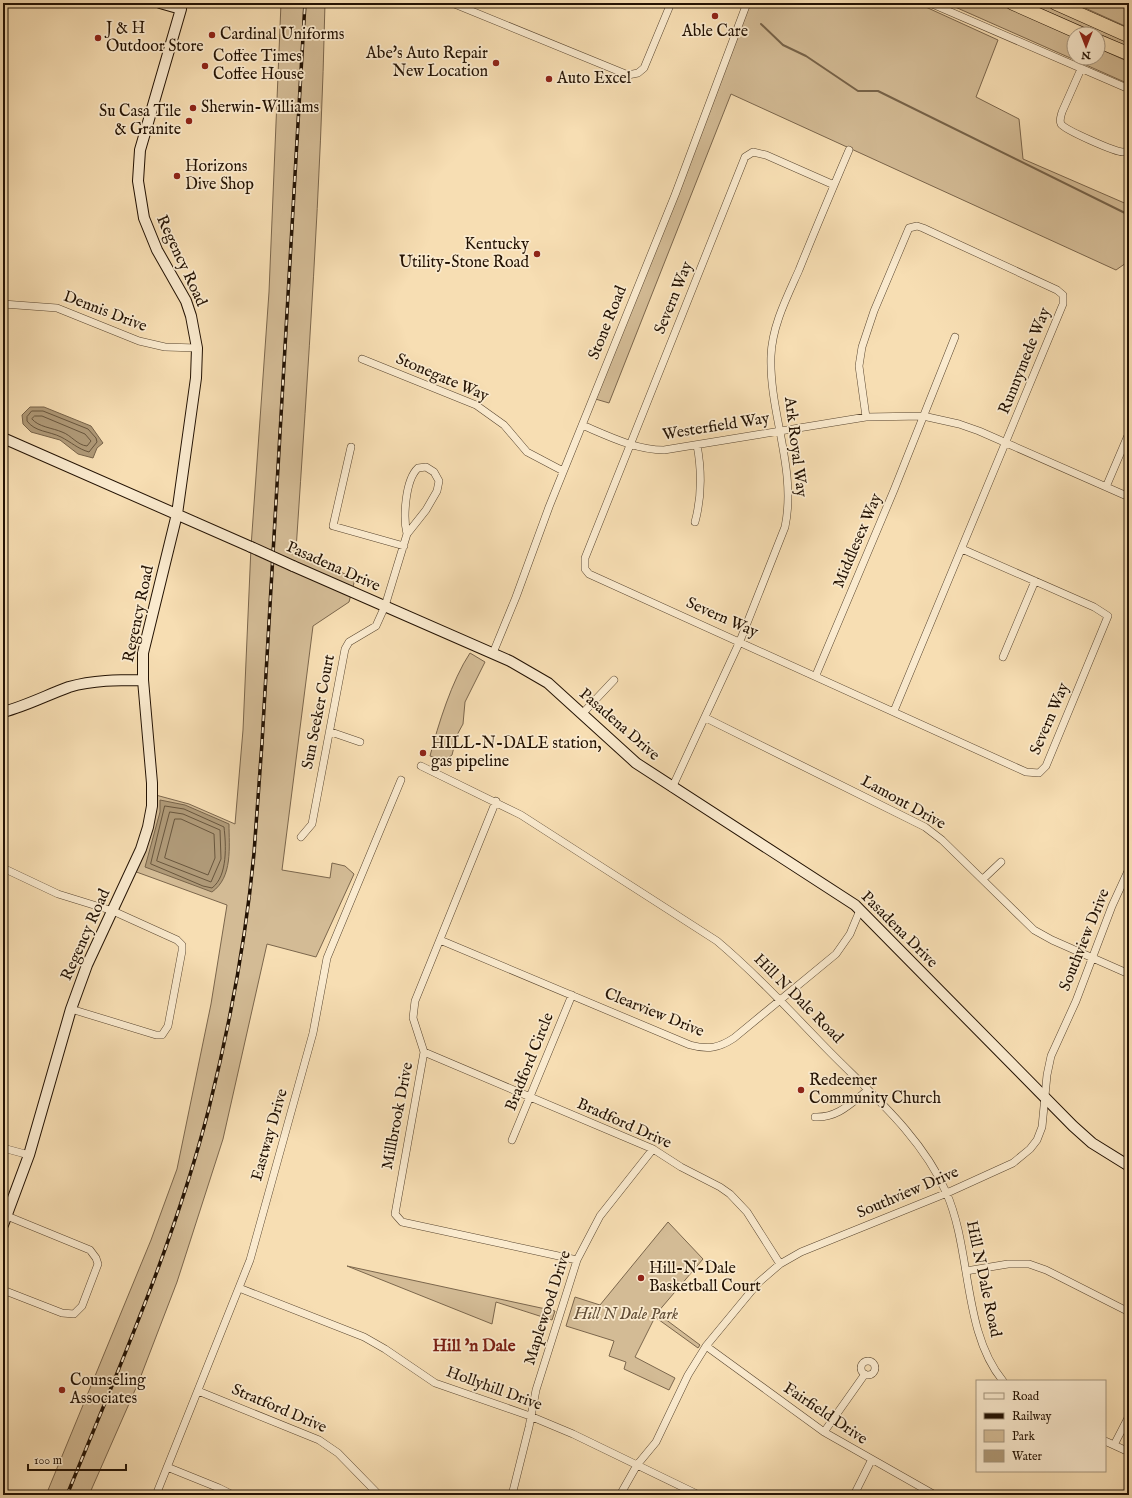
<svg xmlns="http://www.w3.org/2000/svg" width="1132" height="1498" viewBox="0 0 1132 1498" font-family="'IM FELL English',serif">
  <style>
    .green { fill: #d3bb95; stroke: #7b664c }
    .water { fill: #af9977; stroke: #776349 }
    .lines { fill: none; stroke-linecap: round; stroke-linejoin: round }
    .shore { stroke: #69563d; stroke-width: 1 }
    .stream { stroke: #776349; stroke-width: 2 }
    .street-casing { stroke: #58452f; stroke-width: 8 }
    .secondary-casing { stroke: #231203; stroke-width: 12 }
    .highway-casing { stroke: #231203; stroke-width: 14 }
    .street { stroke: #faeace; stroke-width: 7 }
    .secondary { stroke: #faeace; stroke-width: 10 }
    .highway { stroke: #f7deb3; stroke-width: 13 }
    .rail-casing { stroke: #231203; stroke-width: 3.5 }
    .rail { stroke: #faeace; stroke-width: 2; stroke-dasharray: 6; stroke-linecap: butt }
    .secondary-bridge-casing { stroke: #231203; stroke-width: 12; stroke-linecap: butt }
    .secondary-bridge { stroke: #faeace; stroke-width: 10 }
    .poi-dot { fill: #8f2418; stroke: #faeace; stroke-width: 1.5 }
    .labels { text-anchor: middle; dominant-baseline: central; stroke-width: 3.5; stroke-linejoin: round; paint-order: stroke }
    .poi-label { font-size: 16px; fill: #231203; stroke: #faeace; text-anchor: start }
    .street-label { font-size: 16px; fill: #231203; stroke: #faeace }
    .park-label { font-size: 16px; font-style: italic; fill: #614d36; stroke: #faeace }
    .neighbourhood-label { font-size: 17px; font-weight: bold; fill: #7a1f14; stroke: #faeace }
  </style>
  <rect width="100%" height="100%" fill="#f7deb3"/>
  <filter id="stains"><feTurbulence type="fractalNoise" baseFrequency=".005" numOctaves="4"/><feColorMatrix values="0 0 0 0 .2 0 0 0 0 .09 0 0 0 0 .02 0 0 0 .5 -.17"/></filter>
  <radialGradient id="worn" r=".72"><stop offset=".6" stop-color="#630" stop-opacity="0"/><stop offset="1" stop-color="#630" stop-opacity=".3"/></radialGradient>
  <!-- green -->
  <path class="green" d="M281 3H325C321 186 308 368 296 550L355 579 349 602 313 626 282 870 330 878 332 863 345 866 354 874 316 957 267 944 223 1139 177 1282 139 1381 89 1495H46L151 1240 177 1169 211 1004 227 905 131 870 152 794 189 804 235 824 243 730 251 547 269 292Z
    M747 3H917L998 40 976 97 1019 119 1023 159 1129 205V264L1126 263 1116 270 731 94 609 403 592 398Z
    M946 3H998L1074 37V58H1098V48L1129 62V84Z
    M1028 3H1045L1129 40V47Z
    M1074 3H1129V28L1125 26Z
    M470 653 485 662 465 702 463 724 457 735 452 755 445 760 430 756C438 725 452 680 470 653Z
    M668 1222 703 1259 657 1313 700 1345 698 1348 655 1317 635 1357 675 1378 669 1390 624 1369 626 1362 609 1356 614 1341 566 1326 575 1297 600 1305Z
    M347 1266 555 1311 552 1320 496 1302 492 1324Z"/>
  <!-- water -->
  <path class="water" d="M30 407H44L91 426 103 443 97 448 93 458 78 454 60 440 31 432 23 424 22 415Z
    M160 800 185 805 229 824C229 847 233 877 212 892L145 867 160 812Z"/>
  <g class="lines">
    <!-- shore -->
    <path class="shore" d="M32 411H43L88 429 96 438 97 442 89 452C78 449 71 442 61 437 49 431 35 432 27 421V417Z
      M35 416H42L85 434 91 441 87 446C77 445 71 435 62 432 53 428 38 427 32 419Z
      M165 806 184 809 224 827C226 844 228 876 212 888L203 886 151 864Z
      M170 812 183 814 220 830 221 859 211 882 157 861Z
      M175 819H181L214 834 215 858 208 875 165 858Z"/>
    <!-- stream -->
    <path class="stream" d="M761 24 783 45 806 56 858 91H878L1129 215"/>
    <defs>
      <path id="street" d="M452 3 628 75 638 73 644 68 671 3
        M930 3 1129 89
        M1081 69 1062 112C1061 116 1059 120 1061 124 1065 130 1115 152 1123 152 1126 152 1127 151 1129 150
        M3 99H4
        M834 185 766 155 753 152 745 157 585 558V569L589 574 1026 772 1039 773 1046 766 1108 616 1094 607 962 549
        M3 304 57 308 139 341 165 347 197 348
        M362 359 476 405 504 425 527 452 563 471
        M866 417 859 366 862 347 874 311 909 228 917 226 923 228 1057 290 1063 295V304L894 711
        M582 425C608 436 636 450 664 450L866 417 923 416 959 424 979 431 1129 497
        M351 447 333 526 404 546
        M1106 487 1129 433
        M695 522C702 496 702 472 697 445
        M493 653 516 597 549 507 675 195 747 3
        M1003 657 1035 581
        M816 675 894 490 955 337
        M582 714 614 680
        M706 718 925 827 942 840 1034 930 1052 940 1129 974
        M331 732 360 742
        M421 766 521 815 717 941C756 974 791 1012 827 1049 870 1093 921 1135 946 1192 972 1250 962 1331 1003 1381
        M672 788 740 641 785 527C797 469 769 413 771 356 772 326 787 297 799 270 815 230 832 190 849 150
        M496 801 415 1001 413 1018 424 1052 395 1214 402 1222 577 1260
        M301 837 312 824 345 649 349 642 376 626 385 606 407 534 426 510 437 491 439 481 434 472 426 467 418 468C405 480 403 518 407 534
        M3 868 58 894 113 911 177 940 182 945V951L168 1026 162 1035H156L71 1009
        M983 879 1001 862
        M440 940 690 1045C708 1050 719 1048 734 1038L836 954 850 934 860 910
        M424 1052 653 1149 681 1167 720 1187 730 1194 747 1212 780 1264
        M815 1117C838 1118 851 1103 868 1090
        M512 1140 572 995
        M3 1148 29 1155
        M966 1271 1008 1264H1029L1046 1270 1129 1312
        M239 1288 364 1337 385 1349 435 1383 530 1416 573 1434 699 1495
        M3 1290 62 1313 74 1314 82 1306 98 1264 96 1258 90 1250 7 1216
        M706 1346 824 1432 935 1495
        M861 1368a7 7 0 1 1 14 0a7 7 0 1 1-14 0Z
        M198 1391 319 1440 338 1453 379 1495
        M824 1432 865 1374
        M1105 1441 1129 1452
        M1114 1445 1129 1416
        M167 1467 219 1488 233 1495
        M156 1495 250 1260 313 1033 327 958 401 780
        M512 1495 529 1427 536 1390 577 1260 600 1216 653 1149
        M620 1495 637 1465 656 1442 688 1375 706 1346 758 1283 780 1264 801 1252 947 1193 1013 1163 1030 1149 1037 1140 1042 1127 1047 1075 1051 1056 1076 1001 1112 906 1129 869
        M854 1495 871 1461"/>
      <path id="secondary" d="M3 438 251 547
        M293 566 510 661 548 683 636 763 855 905 1073 1126 1092 1143 1129 1166
        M3 712C26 706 47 695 69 687 93 680 118 680 143 680
        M3 1225 29 1155 71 1009 87 965 141 849 148 827 152 806V783L143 680V653L177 514 196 378 197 348 191 316 186 301 157 250 144 218 138 181 140 150 181 9 160 3"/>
      <path id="highway" d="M1012 3 1082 34
        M1055 3 1129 36
        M1098 41 1129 54"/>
    </defs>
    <!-- street casing -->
    <use href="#street" class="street-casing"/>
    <!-- secondary casing -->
    <use href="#secondary" class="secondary-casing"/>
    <!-- highway casing -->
    <use href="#highway" class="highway-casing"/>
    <!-- street -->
    <use href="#street" class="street"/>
    <!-- secondary -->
    <use href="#secondary" class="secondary"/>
    <!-- highway -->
    <use href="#highway" class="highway"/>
    <defs>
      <path id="rail" d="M67 1495C119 1368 175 1241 209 1108 230 1024 246 939 254 853 257 816 259 780 262 743L305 3"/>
    </defs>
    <!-- rail casing -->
    <use href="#rail" class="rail-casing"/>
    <!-- rail -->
    <use href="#rail" class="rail"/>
    <defs>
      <path id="secondary-bridge" d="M251 547 293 566"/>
    </defs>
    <!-- secondary-bridge casing -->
    <use href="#secondary-bridge" class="secondary-bridge-casing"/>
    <!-- secondary-bridge -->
    <use href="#secondary-bridge" class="secondary-bridge"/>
  </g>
  <!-- markers -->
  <g class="poi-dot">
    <circle cx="715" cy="16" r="4"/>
    <circle cx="212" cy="35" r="4"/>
    <circle cx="98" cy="38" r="4"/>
    <circle cx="496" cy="63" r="4"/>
    <circle cx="205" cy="66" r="4"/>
    <circle cx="549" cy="79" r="4"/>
    <circle cx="193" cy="108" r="4"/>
    <circle cx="189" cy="121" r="4"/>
    <circle cx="177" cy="176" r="4"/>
    <circle cx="537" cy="254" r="4"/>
    <circle cx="423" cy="753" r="4"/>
    <circle cx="801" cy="1090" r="4"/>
    <circle cx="641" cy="1278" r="4"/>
    <circle cx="62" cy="1390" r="4"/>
  </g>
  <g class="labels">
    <!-- poi labels -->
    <g class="poi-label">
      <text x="106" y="29">J &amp; H<tspan x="106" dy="18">Outdoor Store</tspan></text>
      <text x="715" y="32" text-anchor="middle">Able Care</text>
      <text x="220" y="35">Cardinal Uniforms</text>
      <text x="488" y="54" text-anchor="end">Abe's Auto Repair<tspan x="488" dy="18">New Location</tspan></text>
      <text x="213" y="57">Coffee Times<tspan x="213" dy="18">Coffee House</tspan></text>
      <text x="557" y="79">Auto Excel</text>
      <text x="201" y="108">Sherwin-Williams</text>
      <text x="181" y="112" text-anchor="end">Su Casa Tile<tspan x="181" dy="18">&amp; Granite</tspan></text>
      <text x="185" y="167">Horizons<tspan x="185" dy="18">Dive Shop</tspan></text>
      <text x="529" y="245" text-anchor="end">Kentucky<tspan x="529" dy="18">Utility-Stone Road</tspan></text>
      <text x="431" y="744">HILL-N-DALE station,<tspan x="431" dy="18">gas pipeline</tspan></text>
      <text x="809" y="1081">Redeemer<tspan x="809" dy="18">Community Church</tspan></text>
      <text x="649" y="1269">Hill-N-Dale<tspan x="649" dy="18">Basketball Court</tspan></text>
      <text x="70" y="1381">Counseling<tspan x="70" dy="18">Associates</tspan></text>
    </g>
    <!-- street labels -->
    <g class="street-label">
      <text transform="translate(181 261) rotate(65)">Regency Road</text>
      <text transform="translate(674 298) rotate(-68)">Severn Way</text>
      <text transform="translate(105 312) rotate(21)">Dennis Drive</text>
      <text transform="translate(608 323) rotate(-68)">Stone Road</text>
      <text transform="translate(1025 361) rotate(-68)">Runnymede Way</text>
      <text transform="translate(442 378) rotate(23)">Stonegate Way</text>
      <text transform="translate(716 427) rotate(-9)">Westerfield Way</text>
      <text transform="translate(795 447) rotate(83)">Ark Royal Way</text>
      <text transform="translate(858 541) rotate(-67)">Middlesex Way</text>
      <text transform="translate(333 567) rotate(24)">Pasadena Drive</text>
      <text transform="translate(139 614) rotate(-78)">Regency Road</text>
      <text transform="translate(722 618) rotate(24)">Severn Way</text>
      <text transform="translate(319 712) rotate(-79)">Sun Seeker Court</text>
      <text transform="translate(1050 719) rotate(-67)">Severn Way</text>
      <text transform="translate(619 725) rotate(41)">Pasadena Drive</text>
      <text transform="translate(903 803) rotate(29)">Lamont Drive</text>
      <text transform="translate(899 930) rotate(45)">Pasadena Drive</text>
      <text transform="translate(86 935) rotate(-66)">Regency Road</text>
      <text transform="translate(1085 940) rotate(-68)">Southview Drive</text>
      <text transform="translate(798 999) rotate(45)">Hill N Dale Road</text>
      <text transform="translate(654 1013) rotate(22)">Clearview Drive</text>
      <text transform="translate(530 1062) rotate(-68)">Bradford Circle</text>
      <text transform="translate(398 1116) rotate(-79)">Millbrook Drive</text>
      <text transform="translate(624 1124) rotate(24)">Bradford Drive</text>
      <text transform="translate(270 1135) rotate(-74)">Eastway Drive</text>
      <text transform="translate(908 1193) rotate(-23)">Southview Drive</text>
      <text transform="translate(983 1279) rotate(78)">Hill N Dale Road</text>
      <text transform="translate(548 1308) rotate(-72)">Maplewood Drive</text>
      <text transform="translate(494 1389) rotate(20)">Hollyhill Drive</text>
      <text transform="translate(279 1409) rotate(23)">Stratford Drive</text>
      <text transform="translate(825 1414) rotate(34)">Fairfield Drive</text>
    </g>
    <!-- park labels -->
    <g class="park-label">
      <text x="626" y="1315">Hill N Dale Park</text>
    </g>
    <!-- neighbourhood labels -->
    <g class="neighbourhood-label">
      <text x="474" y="1346">Hill 'n Dale</text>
    </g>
  </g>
  <!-- margin -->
  <rect width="1132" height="1498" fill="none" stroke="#f7deb3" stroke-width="16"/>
  <rect x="4" y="4" width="1124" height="1490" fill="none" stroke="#231203" stroke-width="2"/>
  <rect x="8" y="8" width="1116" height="1482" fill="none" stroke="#231203"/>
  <!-- legend -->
  <rect x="976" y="1380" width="130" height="92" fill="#faeace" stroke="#a4947d"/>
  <rect x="984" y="1393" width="20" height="6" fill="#faeace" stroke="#a4947d"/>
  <text x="1012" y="1400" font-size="12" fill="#231203">Road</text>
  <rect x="984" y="1413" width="20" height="6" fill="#231203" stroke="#a4947d"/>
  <text x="1012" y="1420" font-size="12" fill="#231203">Railway</text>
  <rect x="984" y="1430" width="20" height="12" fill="#d3bb95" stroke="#a4947d"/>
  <text x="1012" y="1440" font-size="12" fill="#231203">Park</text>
  <rect x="984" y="1450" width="20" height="12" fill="#af9977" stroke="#a4947d"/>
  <text x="1012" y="1460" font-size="12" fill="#231203">Water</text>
  <!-- north arrow -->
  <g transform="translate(1086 46) rotate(180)"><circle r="19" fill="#faeace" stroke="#a4947d"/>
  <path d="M0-3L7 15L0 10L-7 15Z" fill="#8f2418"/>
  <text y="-6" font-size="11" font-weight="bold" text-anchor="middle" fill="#231203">N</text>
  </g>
  <!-- scale -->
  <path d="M28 1464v6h98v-6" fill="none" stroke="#231203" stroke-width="2"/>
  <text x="34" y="1464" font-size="12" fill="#231203" stroke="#faeace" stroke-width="3" paint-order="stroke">100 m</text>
  <rect width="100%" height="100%" filter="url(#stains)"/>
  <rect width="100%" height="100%" fill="url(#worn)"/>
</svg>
